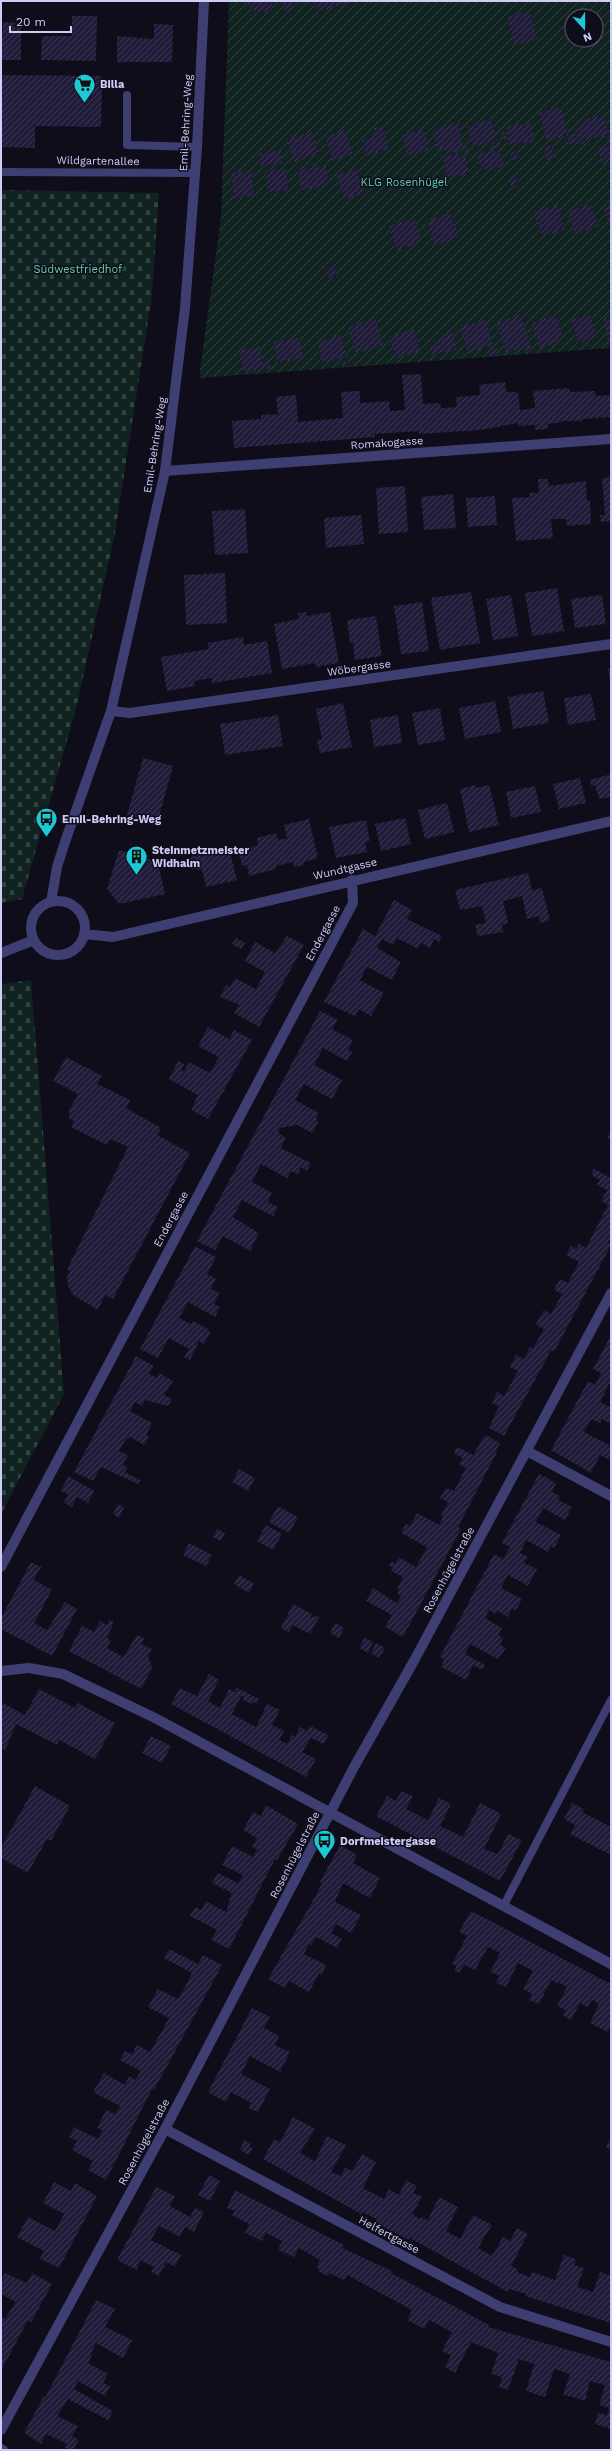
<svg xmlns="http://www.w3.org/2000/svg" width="612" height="2451" viewBox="0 0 612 2451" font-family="'Work Sans',sans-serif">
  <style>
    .cemetery { fill: url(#cemetery-stones) }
    .garden { fill: url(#garden-furrows); fill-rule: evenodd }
    .building { fill: url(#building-hatch) }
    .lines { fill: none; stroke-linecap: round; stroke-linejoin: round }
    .service { stroke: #3e3e73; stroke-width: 8 }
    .minor { stroke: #3e3e73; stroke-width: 10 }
    .tertiary { stroke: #3e3e73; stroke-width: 10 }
    .labels { text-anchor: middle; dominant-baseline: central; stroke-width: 3; stroke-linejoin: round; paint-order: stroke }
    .poi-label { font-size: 11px; font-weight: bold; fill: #cfccf8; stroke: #0e0d19; text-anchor: start }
    .street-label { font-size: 11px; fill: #cfccf8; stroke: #0e0d19 }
    .park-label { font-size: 11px; fill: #63cdae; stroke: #0e0d19 }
  </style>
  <defs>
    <pattern id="cemetery-stones" width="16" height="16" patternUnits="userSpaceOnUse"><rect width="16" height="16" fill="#112321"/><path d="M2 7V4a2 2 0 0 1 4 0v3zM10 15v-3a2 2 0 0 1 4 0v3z" fill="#334242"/></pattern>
    <pattern id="garden-furrows" width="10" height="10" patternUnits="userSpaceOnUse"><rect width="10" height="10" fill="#112321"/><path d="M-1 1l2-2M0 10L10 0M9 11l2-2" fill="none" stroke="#334242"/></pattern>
    <pattern id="building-hatch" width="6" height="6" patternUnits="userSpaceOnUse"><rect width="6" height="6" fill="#201b38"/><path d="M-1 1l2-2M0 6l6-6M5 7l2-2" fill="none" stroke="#3f3b56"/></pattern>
  </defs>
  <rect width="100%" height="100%" fill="#0e0d19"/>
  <!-- cemetery -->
  <path class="cemetery" d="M1 190 159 193 152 295 115 533 76 709 22 899 1 903Z
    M31 980 64 1394 1 1514V984Z"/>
  <!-- garden -->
  <path class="garden" d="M229 1H611V348L199 378 221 217ZM572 16H596V40H572Z"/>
  <!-- building -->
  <path class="building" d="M245 1H271L272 11 255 12Z
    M283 1H292L293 11 285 12Z
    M315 1H345L346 3 318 12Z
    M530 11 538 39 515 45 507 17Z
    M72 16H97L96 61 41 60 42 36H72Z
    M3 22 21 23V60H1Z
    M154 24 173 25 172 62H117V36L154 39Z
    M1 75 102 76 101 127 35 126V148L1 147Z
    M561 107 568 135 547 141 539 113Z
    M604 115 608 135 585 140V143L578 144 574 128 584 124 583 120Z
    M491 119 497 139 473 147 467 127Z
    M458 122 463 145H461L462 151 450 153 449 151H444L443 148 437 149 433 131 439 130V127Z
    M532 124 534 142 508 144 507 126Z
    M383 126 389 149 366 155 362 140 372 137 375 128Z
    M345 130 353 154 333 161 325 137Z
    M424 130 429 150 407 155 402 135Z
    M312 132 319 154 294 162 287 140Z
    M505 132 507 139 504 140 501 133Z
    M574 134 577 144 570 145 567 136Z
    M607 137H611V142H608Z
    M500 140 501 145 494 148 492 143Z
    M467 146 469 151 465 153 463 148Z
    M552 146 553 160H547L544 147Z
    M609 146 611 162 602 164 598 148Z
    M493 148 495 153 500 152 504 164 492 171 488 168 482 170 477 156Z
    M281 151 282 163 260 166 259 153Z
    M516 151 518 158 512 160 510 154Z
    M460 154 462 158 466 157 469 173 448 179 442 156Z
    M326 166 328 186 301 190 298 170Z
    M286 169 288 190 268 192 266 171Z
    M356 169 364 193 345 199 337 175Z
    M251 171 254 196 234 198 231 173Z
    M515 175 518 184 512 187 508 177Z
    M591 204 598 226 575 234 568 212Z
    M557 205 565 229 542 237 534 212Z
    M611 205V229L604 207Z
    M450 213 459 237 435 245 427 221Z
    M414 218 422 242 397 250 389 226Z
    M334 266 337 275 329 278 325 269Z
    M590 314 597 337 578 343 571 320Z
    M520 315 532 350 526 353 524 347 506 352 496 323Z
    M555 315 563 336 558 338 559 342 540 348 531 324Z
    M611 316V341L609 342 603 318Z
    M375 318 383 345 356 353 348 327Z
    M486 320 493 345 468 353 460 327Z
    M414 329 420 351 396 358 389 337Z
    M452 331 456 349 432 355 430 346 434 345 433 341 443 338 442 334Z
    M340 335 347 356 323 363 317 343Z
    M300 338 303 358 277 362 274 342Z
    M260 347 262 362 270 361 271 368 243 372 240 350Z
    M488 349H497V356H488Z
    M342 362H348V366H343Z
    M421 374 423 404 440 403 441 408 457 407 456 397 480 395 479 385 505 382 506 392H518L520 410 535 408 533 391 569 388 570 392 595 391 596 396 611 395V417L582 419V421H562V422L548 424V429L535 430V425L518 426V423L480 430 419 434V431L375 434V437L234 448 232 421 261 419V415L278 414 276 397 296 395 298 422 343 418 341 392 360 391V403L389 401 390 411 405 410 402 375Z
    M611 477V521L601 522 600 515H605L602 478Z
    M538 479H548L549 486 586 481 587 501 590 500 591 524 567 526 566 519H551L553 538 516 541 512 498 530 497 529 493H539Z
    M405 486 408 532 379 534 376 488Z
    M453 494 456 528 424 530 421 497Z
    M495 496 497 525 468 527 466 498Z
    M245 509 248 553 215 555 212 511Z
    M361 515 364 544 326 548 324 518Z
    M225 573 227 623 186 625 184 575Z
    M557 588 564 631 532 636 525 593Z
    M471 592 480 643 440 650 431 598Z
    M511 595 518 636 493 640 486 599Z
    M602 595 606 624 575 628 571 599Z
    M422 602 429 651 401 654 394 606Z
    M306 612 307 616 330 612 339 663 316 667 315 663 282 669 274 624 299 619 298 613Z
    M376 616 382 656 355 660 353 643H350L347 620Z
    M243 637 244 645 267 641 272 673 212 683V678L194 681 195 686 167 691 161 657 209 649 208 643Z
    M608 669H611V681L610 682Z
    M543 691 549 723 513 729 508 697Z
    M591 694 596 720 568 725 564 698Z
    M495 701 501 732 465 739 459 708Z
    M343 703 352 747 320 753 317 740 322 739 316 709Z
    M440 708 445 740 418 745 412 713Z
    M278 715 283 746 225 755 220 724Z
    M398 715 402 743 374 747 370 720Z
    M143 758 173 766 157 823 127 815Z
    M611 774V797L599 799 595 785 591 786 590 780Z
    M580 778 586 803 559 809 553 784Z
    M475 785 476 788 489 785 499 825 469 832 460 789Z
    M535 786 541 812 511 818 506 792Z
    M447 803 454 832 425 839 418 810Z
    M405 818 411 844 381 851 375 824Z
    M309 819 318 858 304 862V865L294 867 293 862 276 866V869L249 876 247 865 242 866 239 851 258 845 257 838 276 833 278 840 287 838 284 825Z
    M366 820 370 841 365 842 367 852 336 858 329 827Z
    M229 848 237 880 206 887 202 870 190 869 189 860 194 856Z
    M119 850 158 862 165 894 119 904 107 889Z
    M528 873 532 890 542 888 550 920 540 923 539 916 527 919 522 896 503 901 508 923 502 925 503 932 478 936 475 925 486 923 482 906 460 910 455 890Z
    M394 900 412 910 407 919 442 936 439 942 434 939 430 948 421 943 418 949 397 938 393 945 382 939 377 948 401 962 392 980 367 967 360 980 384 993 371 1016 359 1009 355 1016 324 1002 363 929 375 936Z
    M287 936 304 945 259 1027 234 1013 239 1005 220 997 226 985 230 987 235 978 256 989 265 972 245 961 255 942 275 953Z
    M236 938 245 943 241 949 232 944Z
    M320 1011 338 1020 332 1029 353 1040 348 1050 352 1052 347 1061 323 1048 314 1065 342 1080 332 1099 304 1084 295 1100 319 1113 316 1118 318 1123 312 1133 297 1125 280 1128 278 1133 286 1138 281 1148 311 1163 307 1171 301 1167 298 1174 291 1171 287 1178 261 1164 252 1182 272 1193 268 1202 278 1207 273 1216 242 1200 233 1217 259 1233 250 1251 223 1236 215 1250 197 1241Z
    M208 1027 229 1039 234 1030 252 1040 208 1119 191 1110 198 1095 169 1079 178 1061 184 1064 181 1070 184 1072 189 1062 210 1073 219 1057 198 1046Z
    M66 1057 102 1076 97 1084 130 1100 126 1108 161 1128 157 1135 190 1153 113 1299 105 1295 98 1310 73 1295 68 1286 67 1276 70 1272 67 1269 128 1147 110 1139 107 1145 71 1127 74 1121 68 1118 70 1113 68 1112 78 1094 53 1081Z
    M611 1131V1140L607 1138Z
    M594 1169 611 1178V1237L608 1242 611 1245 554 1352 550 1350 548 1356 504 1436 489 1428 499 1406 492 1403 497 1392 504 1396 518 1371 510 1367 516 1355 524 1359 530 1347 533 1348 544 1329 536 1325 538 1320 544 1310 551 1314 562 1294 554 1290 557 1284 560 1279 568 1283 579 1262 566 1255 571 1246 576 1249 579 1244 586 1248 608 1205 601 1201 607 1190 597 1185 600 1180 591 1175Z
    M195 1246 216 1257 207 1274 216 1279 211 1289 219 1293 214 1304 220 1307 215 1317 188 1302 179 1318 191 1324 193 1321 208 1329 210 1333 204 1344 199 1341 190 1360 184 1357 189 1349 169 1338 158 1358 140 1349Z
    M611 1335V1380L600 1402 611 1408V1424L602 1419 600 1423 591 1419 584 1432 611 1446V1459L610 1460 600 1455 591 1473 551 1450 588 1381 595 1385 601 1373 593 1369Z
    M136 1356 154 1366 149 1374 157 1378 159 1373 173 1381 164 1395 172 1399 168 1406 145 1400 142 1406 135 1402 130 1411 152 1423 146 1435 149 1437 144 1445 130 1437 126 1439 119 1451 128 1455 123 1465 128 1467 125 1472 140 1480 138 1484 101 1467 93 1481 74 1472Z
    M485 1435 500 1443 496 1451 497 1452 458 1527 461 1529 403 1637 385 1627 392 1615 366 1601 373 1588 397 1603 401 1596 397 1593 398 1589H397L403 1577 391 1571 393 1568 389 1565 391 1562 395 1564 399 1557 416 1567 427 1547 401 1533 406 1524 410 1526 417 1513 439 1525 443 1517 441 1516 448 1502 440 1498 446 1488 454 1491 466 1468 459 1464 463 1458 454 1453 457 1447 473 1455Z
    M239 1469 255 1478 248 1491 232 1482Z
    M539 1474 556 1483 552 1492 560 1496 558 1500 572 1507 565 1520 543 1508 536 1522 561 1535 554 1548 551 1546 548 1552 526 1540 520 1553 528 1557 524 1563 537 1569 528 1586 508 1575 501 1588 522 1599 516 1610 512 1608 508 1617 497 1611 496 1614 489 1610 485 1618 502 1628 498 1635 503 1638 500 1645 506 1648 498 1659 470 1644 465 1654 485 1665 482 1670 473 1665 466 1680 441 1667 444 1659 440 1657 494 1554 503 1559 510 1547 502 1543Z
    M68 1476 94 1491 88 1503 77 1497 72 1507 64 1503 68 1494 61 1491Z
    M118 1504 124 1507 119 1518 113 1514Z
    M278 1506 298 1517 289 1533 269 1522Z
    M266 1525 282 1534 273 1550 257 1541Z
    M217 1529 225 1533 221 1541 213 1537Z
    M189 1543 212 1555 206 1566 183 1555Z
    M31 1562 41 1567 34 1580 52 1590 34 1623 47 1630 65 1602 77 1609 52 1656 1 1629V1618Z
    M239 1575 254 1584 249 1593 234 1584Z
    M293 1604 312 1614 310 1617 320 1616 310 1634 293 1625 289 1632 281 1628Z
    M109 1620 114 1622 107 1638 111 1640 107 1648 123 1657 137 1635 144 1638 141 1644 152 1649 148 1656 152 1668 141 1689 69 1651 82 1626 94 1632 100 1621 107 1625Z
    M335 1623 344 1628 339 1638 330 1633Z
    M364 1638 373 1642 368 1653 359 1648Z
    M376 1643 385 1648 379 1658 371 1653Z
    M209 1674 219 1680 208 1701 220 1708 229 1689 235 1692 237 1688 259 1699 257 1704 253 1702 252 1704 243 1700 244 1697 241 1696 232 1714 256 1727 267 1704 280 1710 272 1725 284 1731 279 1740 287 1744 292 1735 295 1737 300 1727 307 1731 310 1726 328 1735 324 1744 311 1738 302 1752 316 1759 306 1777 171 1704 180 1688 197 1696Z
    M39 1689 75 1708 78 1703 115 1723 95 1759 59 1740 57 1745 16 1724 5 1750 1 1748V1702L25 1715Z
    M151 1736 171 1746 162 1763 142 1753Z
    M35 1786 70 1806 51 1841 47 1839 28 1873 1 1858V1848Z
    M401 1791 413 1796 406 1809 428 1820 439 1798 451 1804 440 1826 463 1837 480 1803 501 1814 484 1849 498 1854 508 1834 522 1840 500 1881 376 1816 387 1796 396 1801Z
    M572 1803 584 1809 582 1812 611 1827V1855L570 1834 575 1825 564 1819Z
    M266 1805 298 1824 277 1860 275 1859 229 1949 211 1940 217 1930 190 1916 195 1907 201 1910 206 1901 226 1912 232 1893 212 1883 218 1873 238 1883 243 1875 222 1865 232 1846 253 1857 257 1849 252 1847 257 1838 243 1830 253 1812 261 1816Z
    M340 1845 357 1855 353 1863 380 1878 370 1898 343 1883 335 1902 361 1915 351 1933 336 1924 331 1933 342 1939 337 1948 316 1937 311 1945 309 1944 304 1954 326 1965 322 1975 319 1973 309 1992 289 1981 285 1988 268 1979 315 1897 322 1883 320 1882Z
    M471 1911 611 1984V2027L607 2032 590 2023 599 2004 592 2000 587 2007 580 2003 571 2020 563 2015 566 2010 557 2006 567 1987 558 1982V1984L551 1980 539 2004 529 2000 532 1994 523 1989 533 1971 518 1963 506 1987 496 1983 500 1976 490 1972 500 1953 488 1947 475 1970 464 1965 459 1973 454 1971 457 1966 452 1964 467 1936 459 1932Z
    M169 1949 198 1964 203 1955 222 1965 154 2090 152 2089 106 2180 88 2170 93 2161 72 2150 77 2141 69 2137 74 2127 98 2139 102 2130 97 2128 106 2110 115 2114 120 2106 93 2092 104 2073 125 2085 129 2076 135 2080 141 2071 120 2060 125 2051 132 2054 137 2045 150 2052 169 2018 148 2007 158 1989 178 1999 183 1991 192 1973 164 1958Z
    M252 2008 270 2017 264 2028 279 2036 275 2045 290 2052 280 2072 250 2056 241 2074 270 2089 258 2112 248 2108 251 2103 231 2092 226 2102 208 2092Z
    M293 2117 315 2129 300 2153 315 2161 327 2136 346 2145 331 2172 341 2176 345 2168 352 2171 362 2154 376 2162 363 2188 384 2199 389 2189 399 2195 406 2180 417 2186 413 2193 422 2197 412 2214 420 2219 421 2217 428 2220 439 2197 458 2207 446 2231 460 2239 473 2215 492 2225 478 2248 492 2256 503 2237 510 2241 517 2228 528 2234 511 2266 519 2270 517 2272 530 2277 532 2272 555 2280 564 2255 576 2259 574 2265 584 2268 577 2287 593 2292 600 2272 611 2276V2323L525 2296 526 2294 509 2289 508 2292 410 2238 409 2240 376 2223 377 2219 362 2212 361 2214 263 2159 274 2139 280 2142Z
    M611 2136V2150L606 2147Z
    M244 2140 251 2144 249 2147 253 2148 249 2155 240 2150Z
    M209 2175 220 2181 210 2201 198 2195Z
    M54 2182 71 2191 75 2183 97 2196 59 2268 40 2259 44 2251 17 2237 28 2217 55 2231 64 2214 43 2203Z
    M156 2187 175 2196 170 2206 190 2217 195 2208 204 2212 194 2232 185 2227 180 2237 159 2226 151 2240 181 2255 175 2267 166 2262 159 2276 151 2272 154 2267 140 2260 137 2270 117 2260Z
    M235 2190 344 2245 342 2248 392 2271 391 2273 489 2325 488 2327 611 2362V2429L595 2424 598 2413 607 2415 609 2408 599 2405 605 2385 590 2381 585 2401 573 2397 563 2395 570 2374 554 2369 545 2397 526 2391 534 2364 519 2359 508 2390 499 2387 502 2377 491 2374 498 2353 471 2342 455 2373 445 2367 451 2355 442 2351 452 2332 429 2320 424 2329 407 2320 412 2310 347 2275 344 2280 329 2273 328 2276 319 2272 317 2265 320 2260 299 2248 294 2257 278 2250 282 2241 266 2233 262 2241 245 2233 249 2224 232 2215 235 2211 227 2208Z
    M5 2273 27 2283 32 2273 52 2284 31 2322 28 2320 1 2371V2317L5 2319 16 2302 1 2294V2281Z
    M96 2300 115 2309 105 2327 132 2340 123 2358 96 2343 91 2354 92 2355 88 2363 108 2374 103 2383 110 2386 105 2396 78 2381 74 2389 113 2411 108 2420 68 2399 57 2416 78 2426 72 2436 79 2440 73 2450 65 2448 67 2444 46 2434 41 2444 24 2433 44 2396 45 2398Z"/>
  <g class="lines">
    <!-- service -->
    <path class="service" d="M127 95V145L197 147
      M1 172 195 173
      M504 1905 611 1700"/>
    <!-- minor -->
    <path class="minor" d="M165 471 611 439
      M111 711 130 713 611 644
      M51 902 57 867 65 842 111 711 165 471 185 308 197 147 204 1
      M527 1451 611 1496
      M1 1567 353 903 352 880
      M1 1671 29 1668 63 1674 155 1718 611 1964
      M165 2129 500 2307 611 2342
      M1 2430 165 2129 354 1767 415 1659 611 1293
      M1 2449 3 2450"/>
    <!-- tertiary -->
    <path class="tertiary" d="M31 928a27 27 0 1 1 54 0a27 27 0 1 1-54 0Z
      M84 934 113 937 611 821
      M1 953 34 940"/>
  </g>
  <!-- icons -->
  <defs>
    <symbol id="supermarket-pin" viewBox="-11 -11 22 30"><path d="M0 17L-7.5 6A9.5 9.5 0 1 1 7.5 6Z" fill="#1cc9d4" stroke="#0e0d19"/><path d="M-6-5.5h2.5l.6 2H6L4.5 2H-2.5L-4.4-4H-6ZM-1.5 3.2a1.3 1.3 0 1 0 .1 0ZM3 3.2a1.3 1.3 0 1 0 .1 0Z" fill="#111"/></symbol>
    <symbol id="bus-pin" viewBox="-11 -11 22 30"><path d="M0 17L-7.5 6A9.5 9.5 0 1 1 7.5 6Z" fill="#1cc9d4" stroke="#0e0d19"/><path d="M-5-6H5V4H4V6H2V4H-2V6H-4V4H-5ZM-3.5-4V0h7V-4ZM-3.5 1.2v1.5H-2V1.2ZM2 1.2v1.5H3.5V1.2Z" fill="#111"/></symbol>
    <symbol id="building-pin" viewBox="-11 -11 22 30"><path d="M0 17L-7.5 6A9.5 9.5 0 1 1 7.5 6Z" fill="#1cc9d4" stroke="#0e0d19"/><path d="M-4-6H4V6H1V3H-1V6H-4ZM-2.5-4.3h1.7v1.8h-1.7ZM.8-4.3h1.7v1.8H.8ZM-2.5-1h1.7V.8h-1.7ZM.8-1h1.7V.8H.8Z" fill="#111"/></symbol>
  </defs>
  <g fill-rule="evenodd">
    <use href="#supermarket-pin" x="72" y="72" width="25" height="34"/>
    <use href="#bus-pin" x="34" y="806" width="25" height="34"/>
    <use href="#building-pin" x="124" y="844" width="25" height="34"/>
    <use href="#bus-pin" x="312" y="1828" width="25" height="34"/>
  </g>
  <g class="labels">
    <!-- poi labels -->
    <g class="poi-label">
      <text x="100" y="84">Billa</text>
      <text x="62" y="819">Emil-Behring-Weg</text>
      <text x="152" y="850">Steinmetzmeister<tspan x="152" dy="13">Widhalm</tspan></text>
      <text x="340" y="1841">Dorfmeistergasse</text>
    </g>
    <!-- street labels -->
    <g class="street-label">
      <text transform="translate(186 123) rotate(-87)">Emil-Behring-Weg</text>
      <text transform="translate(98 161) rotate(1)">Wildgartenallee</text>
      <text transform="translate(387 443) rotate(-4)">Romakogasse</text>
      <text transform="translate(155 445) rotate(-81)">Emil-Behring-Weg</text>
      <text transform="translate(359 668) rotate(-8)">Wöbergasse</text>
      <text transform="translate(345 869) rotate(-13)">Wundtgasse</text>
      <text transform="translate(323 933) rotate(-62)">Endergasse</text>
      <text transform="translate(171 1219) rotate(-62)">Endergasse</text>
      <text transform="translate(449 1570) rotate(-62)">Rosenhügelstraße</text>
      <text transform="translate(295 1855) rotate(-63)">Rosenhügelstraße</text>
      <text transform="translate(144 2142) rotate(-62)">Rosenhügelstraße</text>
      <text transform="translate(389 2235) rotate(28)">Helfertgasse</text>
    </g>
    <!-- park labels -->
    <g class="park-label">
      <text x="404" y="182">KLG Rosenhügel</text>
      <text x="78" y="269">Südwestfriedhof</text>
    </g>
  </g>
  <!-- border -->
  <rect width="612" height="2451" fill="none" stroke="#cfccf8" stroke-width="4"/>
  <!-- north arrow -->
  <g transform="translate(584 28) rotate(159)"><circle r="19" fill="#0e0d19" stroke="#5b5972"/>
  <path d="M0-3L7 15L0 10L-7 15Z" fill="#1cc9d4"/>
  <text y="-6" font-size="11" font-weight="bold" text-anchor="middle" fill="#cfccf8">N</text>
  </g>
  <!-- scale -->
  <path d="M10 26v6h61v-6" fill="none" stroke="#cfccf8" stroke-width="2"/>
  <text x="16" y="26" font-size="12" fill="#cfccf8" stroke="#0e0d19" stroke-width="3" paint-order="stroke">20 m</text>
</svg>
